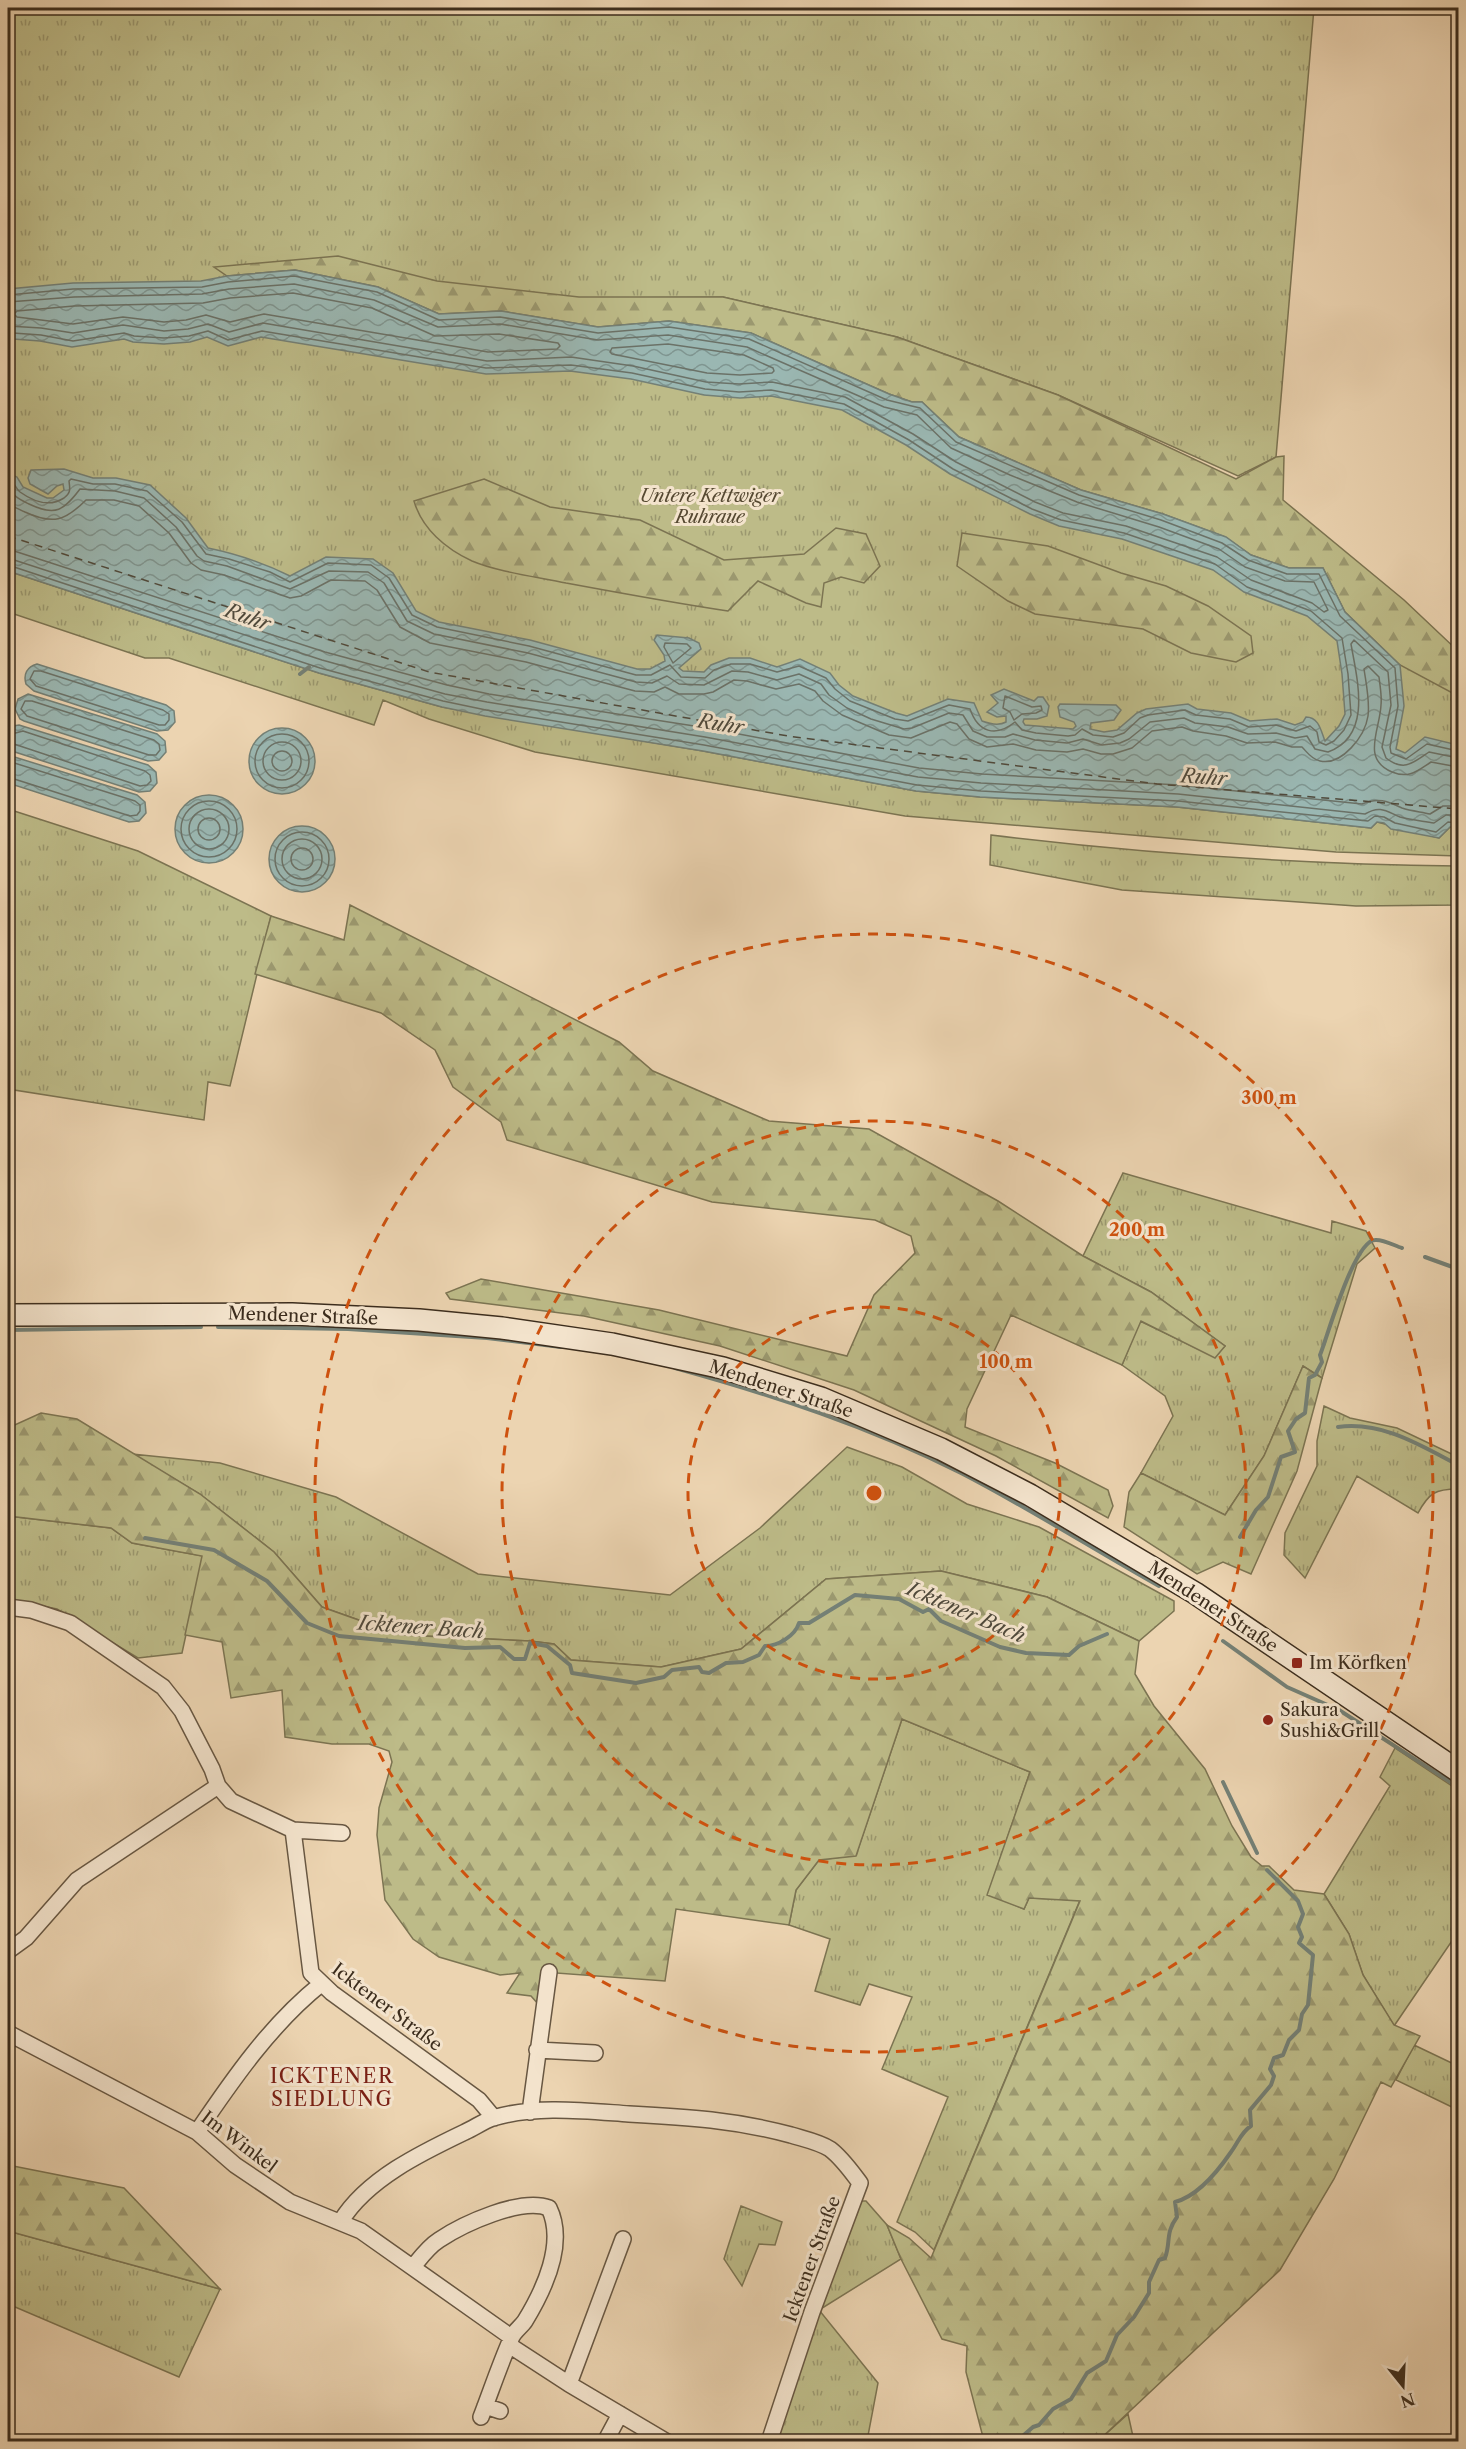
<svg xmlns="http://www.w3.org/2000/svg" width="1466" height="2449" viewBox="0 0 1466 2449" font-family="'Libre Caslon Text',serif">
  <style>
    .grass { fill: url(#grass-tufts); stroke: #7c7452; stroke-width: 1.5 }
    .forest { fill: url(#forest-firs); stroke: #7c7452; stroke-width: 1.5 }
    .water { fill: url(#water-waves); stroke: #748076; stroke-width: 1.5 }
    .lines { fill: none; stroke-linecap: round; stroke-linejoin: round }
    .shore { stroke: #6b7268; stroke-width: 1.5 }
    .stream { stroke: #748076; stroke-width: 4 }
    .ferry { stroke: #4f493b; stroke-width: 1.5; stroke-dasharray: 8 6; stroke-linecap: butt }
    .minor-casing { stroke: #685742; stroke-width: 18 }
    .secondary-casing { stroke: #3c2d1d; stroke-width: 24 }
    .minor { stroke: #f3e3cc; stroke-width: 15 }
    .secondary { stroke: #f3e3cc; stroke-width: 21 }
    .ring { fill: none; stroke: #ce520f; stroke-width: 3; stroke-dasharray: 10 8 }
    .poi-dot { fill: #8f2418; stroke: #f3e3cc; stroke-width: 2 }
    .labels { text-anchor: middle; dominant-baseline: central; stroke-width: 6; stroke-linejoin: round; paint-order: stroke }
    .park-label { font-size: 18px; font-style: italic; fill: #564932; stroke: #f3e3cc }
    .street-label { font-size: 18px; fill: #3c2d1d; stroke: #f3e3cc }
    .poi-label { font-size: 18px; fill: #3c2d1d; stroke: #f3e3cc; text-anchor: start }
    .water-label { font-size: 20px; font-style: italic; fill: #4f493b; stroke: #f3e3cc }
    .neighbourhood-label { font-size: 20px; letter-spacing: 1.5px; fill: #7a1f14; stroke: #f3e3cc }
    .centre { fill: #ce520f; stroke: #f3e3cc; stroke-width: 3 }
    .ring-label { font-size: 18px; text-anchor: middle; font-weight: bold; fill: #ce520f; stroke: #f3e3cc; stroke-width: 6; stroke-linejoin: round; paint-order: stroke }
  </style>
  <defs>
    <pattern id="grass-tufts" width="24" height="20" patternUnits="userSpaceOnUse" patternTransform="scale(1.5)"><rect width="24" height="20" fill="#bdbb88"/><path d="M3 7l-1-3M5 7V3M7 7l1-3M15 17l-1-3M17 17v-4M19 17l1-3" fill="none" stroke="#9b986f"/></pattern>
    <pattern id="forest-firs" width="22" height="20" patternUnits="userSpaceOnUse" patternTransform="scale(1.5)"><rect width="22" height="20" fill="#bdbb88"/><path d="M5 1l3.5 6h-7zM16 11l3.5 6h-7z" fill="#9b986f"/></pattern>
    <pattern id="water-waves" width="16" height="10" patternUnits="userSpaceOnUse" patternTransform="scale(1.5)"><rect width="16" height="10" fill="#9ab7b2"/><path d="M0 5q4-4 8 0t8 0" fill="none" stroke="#7f9590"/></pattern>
  </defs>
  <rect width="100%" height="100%" fill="#ecd4b1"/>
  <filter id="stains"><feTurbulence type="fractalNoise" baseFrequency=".00333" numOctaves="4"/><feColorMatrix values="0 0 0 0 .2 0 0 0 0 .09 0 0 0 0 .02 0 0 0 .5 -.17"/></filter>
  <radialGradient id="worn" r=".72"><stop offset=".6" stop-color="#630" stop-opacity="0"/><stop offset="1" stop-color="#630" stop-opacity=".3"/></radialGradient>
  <!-- grass -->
  <path class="grass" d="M8 8H1314L1276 457 1238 476 1058 395 897 337 723 297 607 298 725 299 1458 669V796L674 708 8 505Z
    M8 571 319 673 442 707 703 751 916 791 980 797 1177 807 1371 828 1377 822 1439 838 1450 827 1456 828 1458 833V856L1336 852 905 816 535 752 429 719 383 700 374 725 169 658H145L8 612Z
    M8 809 138 851 271 916 230 1086 208 1082 204 1120 8 1089Z
    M991 835C1146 854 1303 864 1458 866V905L1356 906 1122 890 990 865Z
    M1123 1173 1331 1233 1332 1221 1366 1231 1375 1248 1357 1264 1322 1378 1303 1366 1264 1456 1225 1515 1141 1473 1173 1416 1165 1396 1122 1365 1140 1321 1215 1357 1225 1346 1151 1292 1083 1256Z
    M1324 1406 1350 1418 1397 1428 1458 1457V1489C1435 1489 1429 1493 1418 1513L1357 1476 1305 1578 1284 1555 1285 1533 1317 1466V1441Z
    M847 1447 902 1467 967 1504 1039 1527 1174 1601V1611L1139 1641 1047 1597 941 1571 826 1579 741 1649 661 1667 571 1660 554 1644 530 1641 401 1635 322 1607 274 1552 200 1494 132 1454 220 1463 336 1497 478 1574 670 1595 760 1528Z
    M8 1516 111 1528 132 1543 203 1556 182 1653 138 1658 57 1609 8 1599Z
    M902 1719 1030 1772 988 1894 1024 1909 1029 1898 1080 1900 934 2250 915 2232 897 2222 948 2097 882 2069 912 1997 869 1984 860 2005 815 1991 830 1939 789 1925 796 1890 819 1860 856 1855Z
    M1395 1748 1458 1790V1932L1394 2026 1363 1975 1349 1934 1324 1894 1390 1786 1380 1777Z
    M1414 2045 1458 2066V2110L1396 2080Z
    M859 2201H866L887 2225 901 2259 819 2310 878 2383 867 2441 774 2442 819 2310Z
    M741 2206 782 2222 775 2245 759 2244 742 2286 724 2259Z
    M8 2231 220 2289 179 2377 8 2304Z
    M1128 2414 1134 2441H1098Z"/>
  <!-- forest -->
  <path class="forest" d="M338 256 437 281 579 297H723L897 337 1058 395 1236 479 1276 457 1284 456 1283 500 1404 600 1458 651V696L1400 665 1345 612 1323 568H1289L1251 555 1225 537 1163 514 1081 490 959 437 922 402H912L889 394 751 333 669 321 598 327 501 311 439 314 378 287 295 270 227 276 214 267Z
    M484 479 550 507 640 520 724 560 804 554 836 528 866 534 880 566 864 583 841 577 824 583 821 607 806 603 758 581 728 611C674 603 620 593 566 583 538 577 498 572 472 561 446 549 422 529 414 501Z
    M962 533 1048 546 1121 573 1166 586 1208 606 1251 636 1253 653 1236 662 1191 653 1143 629 1035 614 1008 601 957 566Z
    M350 905 619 1042 653 1071 769 1121 869 1129 998 1201 1083 1256 1151 1292 1225 1346 1215 1358 1141 1321 1122 1365 1011 1315 967 1409 965 1427 1055 1463 1108 1490 1113 1506 1108 1518 996 1456 854 1390 720 1346 584 1316 450 1299 446 1293 481 1279 659 1310 847 1356 874 1295 915 1253 911 1236 875 1220 712 1202 507 1140 501 1122 453 1087 435 1050 381 1013 255 974 271 916 344 940Z
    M1303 1366 1322 1378 1297 1471 1251 1574 1223 1562 1197 1574 1124 1527 1129 1492 1141 1473 1225 1515 1264 1456Z
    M41 1413 77 1419 200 1494 274 1552 322 1607 401 1635 530 1641 554 1644 571 1660 661 1667 741 1649 826 1579 941 1571 1047 1597 1139 1641 1135 1674 1154 1706 1205 1769 1232 1826 1251 1857 1262 1866H1269L1294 1890 1324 1894 1349 1934 1363 1975 1394 2025 1420 2036 1391 2087 1381 2082 1334 2179 1280 2270 1098 2441H984L966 2372 967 2346 942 2339 901 2259 887 2225 909 2238 931 2258 1080 1901 1029 1898 1024 1909 987 1895 1030 1772 902 1719 856 1856 819 1860 796 1890 789 1925 676 1909 665 1981 543 1972 539 2005 531 1996 507 1993 520 1973 500 1975 439 1957 413 1939 385 1900 377 1835 379 1808 392 1762 389 1751 369 1744H332L285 1737 282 1690 231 1698 222 1642 185 1635 202 1556 132 1543 111 1528 8 1516V1428Z
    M8 2165 124 2188 220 2289 8 2231Z"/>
  <!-- water -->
  <path class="water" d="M295 270 378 287 439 314 501 311 598 327 669 321 751 333 889 394 912 402H922L959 437 1081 490 1163 514 1226 537 1251 555 1289 568H1323L1345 612 1400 665 1404 706 1396 749 1405 753 1425 737 1458 745V833L1456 828 1450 827 1439 838 1391 829 1384 823 1377 822 1371 828 1177 807 980 797 916 791 703 751 485 716 442 707 319 673 8 571V473L17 477 23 487 47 498H53L64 490 63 484 57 486 48 494 30 484 28 478 31 470 64 469 93 478H116L150 485 186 518 208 548C237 554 264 563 290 576L326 557 373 559 393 573 416 611 439 622 530 640 637 669H650L665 661 664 655 654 640 657 635 689 638 699 643 701 649 679 668 683 671 704 672 711 665 729 658H750L777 667 800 659 830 673 839 685 853 696 896 713 907 716 948 699 974 703 982 721C990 724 999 726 1006 722V716L997 717 987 712 998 703 991 695 1004 689 1034 701 1038 697H1043L1049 706 1047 716 1037 719H1024L1023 722 1025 725 1073 729 1076 726 1074 722 1060 717 1058 707 1060 704 1116 705 1121 710 1114 720 1091 723 1090 729 1104 732 1117 730 1137 713 1146 709 1188 704 1197 709 1231 713 1250 721 1277 719 1295 725 1303 722 1306 717C1319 717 1321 731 1325 741L1339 726 1345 714 1342 674 1337 641 1307 616 1244 592 1213 570 1122 539 1059 526 1030 514 950 474 906 445 842 410 771 396 740 398 704 395 631 379 570 371 486 374 261 337 228 346 207 337 190 342 164 344 133 342 124 339 72 347 40 341 13 339 8 341V289L73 283 201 281 227 276Z
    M37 664 166 705 174 711 175 722 168 730 157 731 34 691 26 684C23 674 27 667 37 664Z
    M28 694 157 734 165 741 166 752 159 760 148 761 24 721 20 719 15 709 18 699Z
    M19 725 148 765 156 772 157 783 150 791 139 792 15 752 8 745V733L13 726Z
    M249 761a33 33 0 1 1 66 0a33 33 0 1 1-66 0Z
    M8 755 137 795 145 802 146 813 139 821 129 822 8 783Z
    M175 829a34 34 0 1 1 68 0a34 34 0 1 1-68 0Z
    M269 859a33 33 0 1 1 66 0a33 33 0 1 1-66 0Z"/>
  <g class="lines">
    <!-- shore -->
    <path class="shore" d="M293 293 372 308 435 336 499 334 558 343 560 346 557 349 488 352 264 314 230 322 206 315 186 320 164 322 123 317 73 324 17 317 14 314 17 311 74 306 203 303 230 298Z
      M8 295 73 289 202 287 228 282 294 276 377 292 439 320 500 317 598 333 669 327 749 339 887 400 920 408 956 442 1079 495 1161 520 1222 543 1248 560 1287 574H1319L1340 616 1395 668 1398 706 1390 747 1391 753 1406 759 1427 744 1458 751
      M8 302 74 297 202 294 229 289 294 284 374 300 438 327 500 324 598 340 668 335 747 347 884 407 917 415 951 448 1010 475 1077 502 1159 527 1219 549 1245 567 1285 581 1314 582 1328 610 1324 612 1312 603 1251 580 1217 557 1126 526 1063 513 1035 502 956 462 913 434 845 397 772 382 739 384 706 382 633 366 571 357 487 361 263 323 229 332 208 324 188 329 164 331 123 325 73 333 41 328 8 326
      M8 334 13 333 41 335 73 341 124 333 134 336 164 338 189 336 208 331 228 340 262 331 486 368 571 365 632 373 705 389 739 392 771 390 844 404 909 440 953 469 1032 509 1061 520 1124 533 1215 564 1247 587 1311 611 1342 638 1348 674 1351 715 1344 730 1334 741 1326 745 1319 742 1317 732 1310 726 1296 731 1276 725 1249 727 1230 719 1196 715 1185 710 1148 715 1140 718 1124 733 1113 737 1093 735 1082 729 1075 735 1068 736 1036 733 1022 730 1015 722C995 738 978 732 970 709L949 705 908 721 895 719 850 701 835 689 826 678 799 666 777 672 750 664H731L714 670 705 678 681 677 670 665 651 675H636L529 646 437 627 412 615 389 578 371 565 328 563 290 582 270 572 229 559 206 554 182 522 147 491 115 484H93L71 479 69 481C70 489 71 493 64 498 50 507 34 502 20 492 15 488 15 482 8 479
      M668 344 744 355 773 368 774 371 772 373 740 375 707 373 612 354 610 352 612 348Z
      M8 487C14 497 19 499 29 504 56 517 64 510 80 489L115 491 144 498 176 527 197 556 204 561 227 566 290 589 329 571 368 572 384 583 407 621 434 634 528 653 636 682 652 683 667 676 679 684 704 685 732 671 748 672 777 680 799 674 821 684 829 695 847 708 871 719 904 729 912 728 949 713 963 715 973 731 987 737H1005L1013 734 1035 740 1067 743 1083 739 1102 745 1120 743 1129 739 1150 722 1184 718 1195 723 1228 727 1248 734 1276 733 1295 738 1307 736 1315 749 1328 752C1373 736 1357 679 1351 644L1354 640 1388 672 1391 705 1382 747 1386 758C1404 772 1413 763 1429 752L1458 758
      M8 503C13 507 19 509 25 512 53 525 65 521 86 500H114L139 506 169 533 191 563 201 570 224 575 290 598 301 596 331 580 365 581 377 590 400 627 430 643 526 662 635 691 654 692 665 687 679 694H704L713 692 734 680 747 681 776 689 799 684 815 691 823 701 842 715 889 735 911 738 950 722 957 724 969 739 987 747 1013 744 1036 750 1067 752 1083 749 1101 754H1113L1132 748 1152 731 1182 727 1193 731 1226 736 1247 743 1275 742 1292 747H1302C1307 752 1311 759 1320 761 1342 766 1365 736 1368 716 1370 701 1366 683 1364 669L1368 666 1379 677C1380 686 1382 696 1381 705 1380 730 1361 759 1392 772 1409 779 1417 771 1431 762L1458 767
      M8 549 325 652 447 685 489 694 707 728 919 768 982 774 1179 785 1362 804C1378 797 1387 801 1402 808 1411 811 1422 812 1430 814L1443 806H1458
      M8 558 322 660 445 694 487 702 705 737 918 777 981 783 1178 794 1365 814C1380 805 1386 811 1400 817 1411 820 1423 821 1434 823L1446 815H1458
      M8 565 320 668 443 701 486 710 704 745 917 785 981 791 1178 801 1368 821 1375 816 1384 817 1395 823 1436 832 1448 822 1458 823
      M665 643 687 644 691 648 673 663 664 647Z
      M34 671H41L163 710 169 714V720L165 725H159L36 686 30 679Z
      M1005 696 1032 707 1041 706 1042 710 1036 713 1022 714 1014 720 1010 712 1003 708Z
      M25 701H32L154 740 159 744 160 750 156 755H149L27 716 21 709Z
      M255 761a27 27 0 1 1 54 0a27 27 0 1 1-54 0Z
      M8 735 23 731 145 771 150 775 151 781 147 785 140 786 8 742
      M263 761a19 19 0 1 1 38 0a19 19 0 1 1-38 0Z
      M272 761a10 10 0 1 1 20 0a10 10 0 1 1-20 0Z
      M8 761 135 801 140 805V811L137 815 130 816 8 777
      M181 829a28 28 0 1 1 56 0a28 28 0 1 1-56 0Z
      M189 829a20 20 0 1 1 40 0a20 20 0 1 1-40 0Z
      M198 829a11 11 0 1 1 22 0a11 11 0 1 1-22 0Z
      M275 859a27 27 0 1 1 54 0a27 27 0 1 1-54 0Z
      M282 859a20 20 0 1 1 40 0a20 20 0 1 1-40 0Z
      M291 859a11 11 0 1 1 22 0a11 11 0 1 1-22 0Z"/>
    <!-- stream -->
    <path class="stream" d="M300 674 309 667
      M1425 1257 1458 1269
      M218 1327 348 1329 487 1338 561 1347
      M8 1330 201 1327
      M675 1368C773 1395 870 1427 961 1473 1029 1508 1093 1549 1159 1586
      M1338 1427C1382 1421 1420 1445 1458 1465
      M1240 1537 1256 1510 1268 1497 1281 1457 1295 1452 1288 1431 1296 1419 1305 1413 1309 1378 1315 1375 1322 1362 1320 1355C1328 1335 1354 1241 1375 1240 1383 1239 1395 1246 1402 1248
      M145 1538 214 1550 267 1581 307 1623 339 1636 465 1648 500 1647 514 1659H525L530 1643 547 1646 570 1665 572 1673 636 1683 664 1677 672 1670 699 1667 702 1672 709 1673 726 1663 743 1662 759 1655 765 1646C778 1646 795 1636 799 1623H809L855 1595 899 1599 923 1612 929 1609 941 1621 1000 1647 1026 1653 1069 1655 1079 1646 1107 1634
      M1223 1641 1287 1687 1339 1710 1458 1787
      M1223 1782 1257 1853
      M1016 2442 1033 2427 1039 2425 1053 2409 1071 2399 1087 2373 1106 2361 1117 2335 1134 2317 1149 2293V2282L1159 2260 1165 2258C1171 2242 1165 2233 1177 2217L1175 2202C1198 2196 1218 2171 1231 2152 1238 2143 1241 2132 1251 2126L1250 2110 1271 2085 1274 2076 1270 2069 1274 2058 1283 2055 1289 2040 1299 2030 1302 2014 1308 2005 1313 1955 1299 1943 1302 1937 1298 1927 1303 1914 1298 1901 1267 1870"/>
    <!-- ferry -->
    <path class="ferry" d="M8 536 429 672 788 736 1157 784 1458 809"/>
    <defs>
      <path id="minor" d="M8 1607 31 1610 70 1623 163 1687 182 1711 212 1769 218 1786 231 1801 293 1830 311 1973 332 1993 479 2100 494 2118
        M293 1830 342 1833
        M8 1951 26 1938 77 1880 218 1786
        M8 2033 197 2132 235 2165 290 2202 361 2231 511 2337
        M537 2050 595 2053
        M530 2112 549 1972
        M197 2132C233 2079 271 2024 321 1984
        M341 2221C367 2179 421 2153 465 2132 474 2128 484 2121 493 2118 536 2105 586 2111 629 2114 687 2117 736 2120 791 2135 804 2139 819 2142 830 2149 842 2158 851 2171 860 2183L812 2312 769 2442
        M413 2267C421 2257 428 2247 439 2240 463 2224 521 2197 549 2208 566 2243 544 2290 525 2321 521 2327 513 2332 511 2339 500 2364 491 2391 481 2417
        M509 2345 569 2384 667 2442
        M569 2384 623 2239
        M485 2406 500 2411
        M605 2442 620 2414"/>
      <path id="secondary" d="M8 1315 292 1314 419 1320 502 1328 612 1344 723 1368 821 1398 941 1449 1030 1495 1195 1593 1458 1771"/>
    </defs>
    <!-- minor casing -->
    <use href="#minor" class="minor-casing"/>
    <!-- secondary casing -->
    <use href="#secondary" class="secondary-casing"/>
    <!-- minor -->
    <use href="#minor" class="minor"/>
    <!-- secondary -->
    <use href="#secondary" class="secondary"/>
  </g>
  <!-- distance rings -->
  <g class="ring">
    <circle cx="874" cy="1493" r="186"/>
    <circle cx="874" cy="1493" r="372"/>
    <circle cx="874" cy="1493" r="559"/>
  </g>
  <!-- markers -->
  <g class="poi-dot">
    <rect x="1291" y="1657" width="12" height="12" rx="3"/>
    <circle cx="1268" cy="1720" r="6"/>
  </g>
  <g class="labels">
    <!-- park labels -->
    <g class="park-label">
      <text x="710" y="496">Untere Kettwiger<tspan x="710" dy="21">Ruhraue</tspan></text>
    </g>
    <!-- street labels -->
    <g class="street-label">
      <text transform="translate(303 1316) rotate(2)">Mendener Straße</text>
      <text transform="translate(781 1389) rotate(18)">Mendener Straße</text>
      <text transform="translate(1213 1607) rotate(33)">Mendener Straße</text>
      <text transform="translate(387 2007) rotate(37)">Icktener Straße</text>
      <text transform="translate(239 2142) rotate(37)">Im Winkel</text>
      <text transform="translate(812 2259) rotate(-70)">Icktener Straße</text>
    </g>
    <!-- poi labels -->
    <g class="poi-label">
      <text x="1309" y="1663">Im Körfken</text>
      <text x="1280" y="1710">Sakura<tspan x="1280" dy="21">Sushi&amp;Grill</tspan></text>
    </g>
    <!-- water labels -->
    <g class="water-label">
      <text transform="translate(248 617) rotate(19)">Ruhr</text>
      <text transform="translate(721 724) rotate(9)">Ruhr</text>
      <text transform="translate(1204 777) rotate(4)">Ruhr</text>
      <text transform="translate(966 1612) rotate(23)">Icktener Bach</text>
      <text transform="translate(421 1627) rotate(4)">Icktener Bach</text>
    </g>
    <!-- neighbourhood labels -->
    <g class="neighbourhood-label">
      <text x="332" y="2076">ICKTENER<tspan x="332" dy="23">SIEDLUNG</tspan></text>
    </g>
  </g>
  <circle cx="874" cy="1493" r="9" class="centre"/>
  <g class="ring-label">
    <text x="1269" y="1104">300 m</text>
    <text x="1137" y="1236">200 m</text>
    <text x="1006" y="1368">100 m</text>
  </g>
  <!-- margin -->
  <rect width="1466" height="2449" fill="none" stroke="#ecd4b1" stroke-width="30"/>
  <rect x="9" y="9" width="1448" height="2431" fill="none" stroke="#3c2d1d" stroke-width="3"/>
  <rect x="15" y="15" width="1436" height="2419" fill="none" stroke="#3c2d1d" stroke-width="1.5"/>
  <!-- north arrow -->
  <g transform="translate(1403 2386) rotate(162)" stroke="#f3e3cc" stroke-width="4.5" paint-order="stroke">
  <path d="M0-4.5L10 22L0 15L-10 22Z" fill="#3c2d1d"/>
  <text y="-9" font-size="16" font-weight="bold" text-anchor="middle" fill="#3c2d1d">N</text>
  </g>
  <rect width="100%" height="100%" filter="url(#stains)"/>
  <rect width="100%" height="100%" fill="url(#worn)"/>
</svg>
